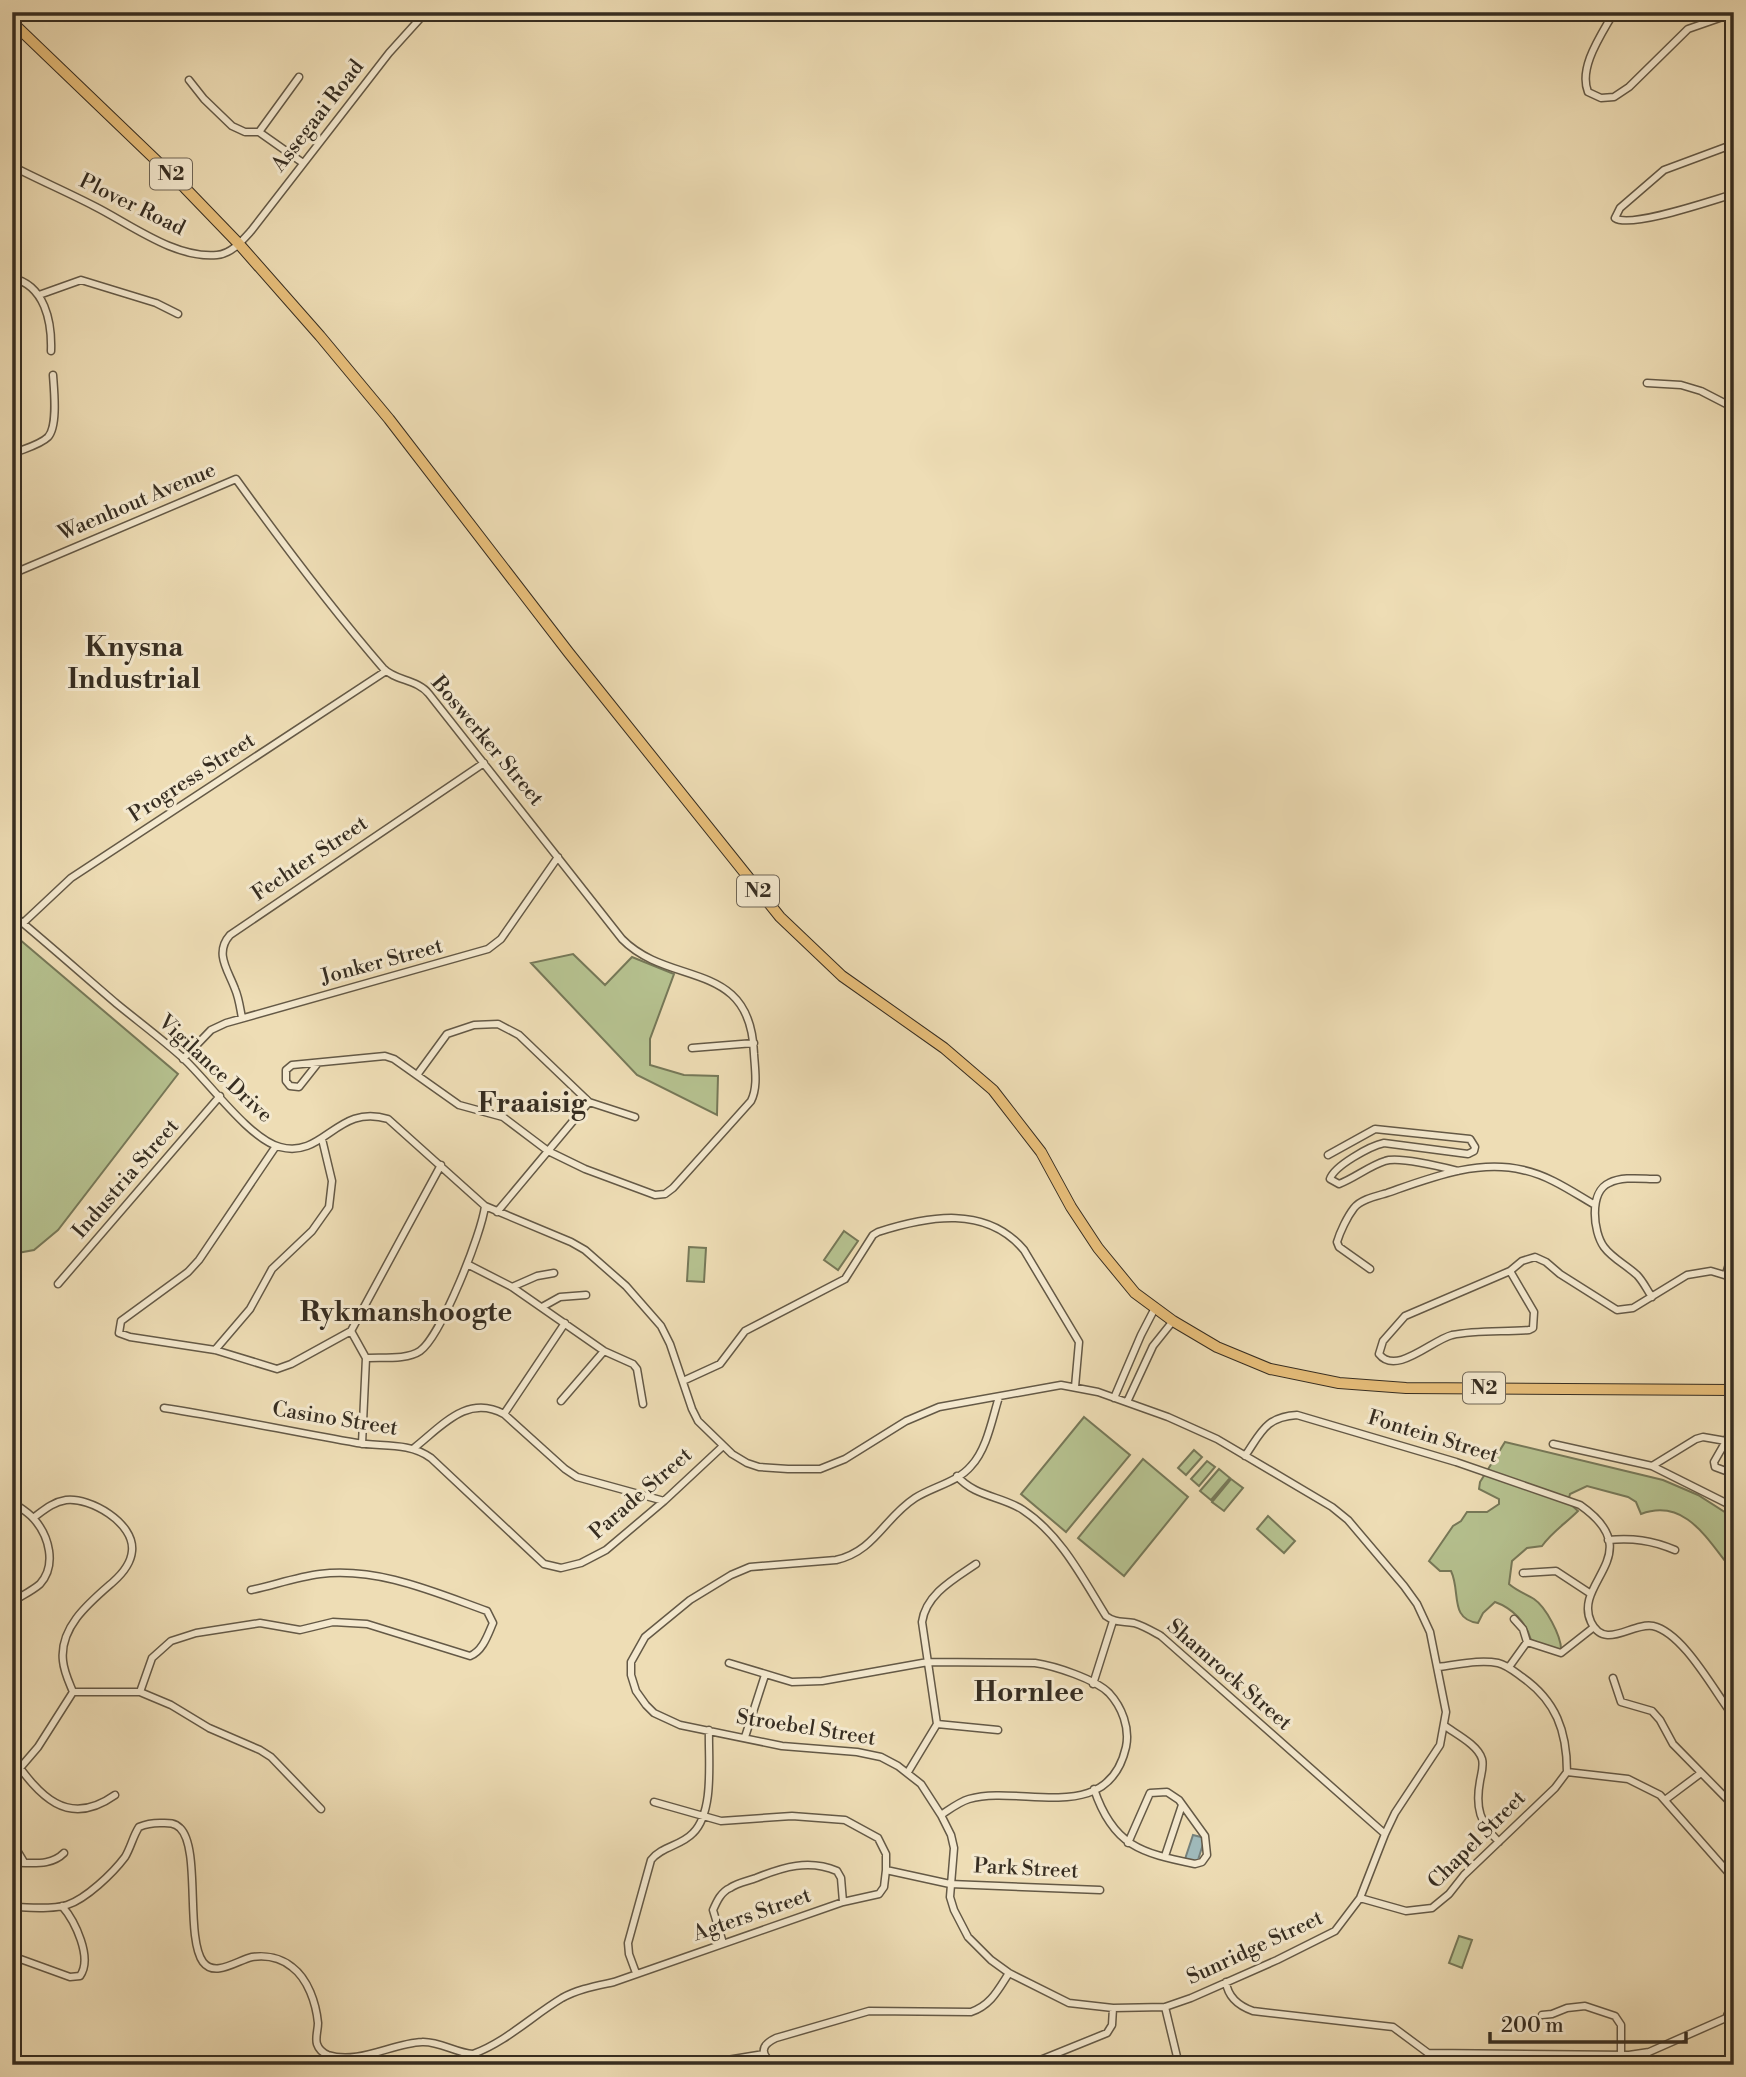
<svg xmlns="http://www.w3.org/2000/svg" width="1746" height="2077" viewBox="0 0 1746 2077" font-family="'Libre Bodoni',serif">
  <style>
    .green { fill: #b6c290; stroke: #767858; stroke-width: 2 }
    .water { fill: #9fb9b9; stroke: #75817c; stroke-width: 2 }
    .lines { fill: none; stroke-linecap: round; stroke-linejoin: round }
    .minor-casing { stroke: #645946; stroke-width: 9 }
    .trunk-casing { stroke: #362d21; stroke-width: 12 }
    .minor { stroke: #f4e9cf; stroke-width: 6 }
    .trunk { stroke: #e7be7a; stroke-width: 10 }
    .labels { text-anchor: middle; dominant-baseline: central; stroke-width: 6; stroke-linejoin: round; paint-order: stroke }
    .shield { fill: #f4e9cf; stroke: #6f6555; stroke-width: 2 }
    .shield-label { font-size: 19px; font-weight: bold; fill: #362d21 }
    .street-label { font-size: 21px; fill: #362d21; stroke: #f4e9cf }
    .district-label { font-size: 28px; font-weight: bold; fill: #362d21; stroke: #f4e9cf }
  </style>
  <rect width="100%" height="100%" fill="#eeddb5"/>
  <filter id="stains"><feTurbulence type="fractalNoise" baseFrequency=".00286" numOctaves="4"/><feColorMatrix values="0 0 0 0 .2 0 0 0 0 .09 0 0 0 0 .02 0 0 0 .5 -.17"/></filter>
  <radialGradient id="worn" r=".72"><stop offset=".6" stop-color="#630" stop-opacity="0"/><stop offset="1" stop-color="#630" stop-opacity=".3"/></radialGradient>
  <!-- green -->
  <path class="green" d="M12 933 178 1074 58 1230 34 1250 12 1254Z
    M573 954 605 985 632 957 674 974 650 1039V1065L684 1075 718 1076 717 1115 637 1075 531 963Z
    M844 1231 858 1241 838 1270 824 1260Z
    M689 1247 706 1248 704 1282 687 1281Z
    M1084 1417 1130 1455 1066 1532 1021 1494Z
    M1505 1442 1663 1480 1698 1495 1734 1518V1548L1725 1561C1703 1532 1681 1499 1641 1514L1636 1502 1628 1497 1587 1486 1570 1494 1568 1502 1578 1511C1566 1523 1552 1532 1542 1546L1527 1548 1512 1561 1509 1584C1517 1591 1526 1594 1534 1599 1546 1607 1561 1636 1561 1649H1552L1531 1640C1526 1622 1512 1608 1495 1602L1483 1613 1478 1623C1449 1619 1461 1592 1451 1571H1440L1429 1561 1453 1526 1461 1521 1467 1512H1487L1499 1504V1499L1479 1489 1480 1482Z
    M1194 1450 1202 1457 1186 1475 1178 1468Z
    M1143 1459 1188 1497 1124 1576 1078 1538Z
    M1207 1461 1215 1467 1199 1486 1191 1479Z
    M1219 1469 1230 1478 1211 1500 1200 1491Z
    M1231 1479 1243 1488 1224 1511 1212 1502Z
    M1268 1516 1295 1541 1284 1553 1257 1529Z
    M1459 1936 1472 1940 1462 1968 1449 1963Z"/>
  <!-- water -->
  <path class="water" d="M1193 1835 1205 1838 1197 1863 1185 1859Z"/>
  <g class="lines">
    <defs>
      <path id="minor" d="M126 12C143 18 157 17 173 12
        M1614 12C1602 34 1578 67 1588 92L1601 98 1614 97 1629 87 1688 29 1734 13
        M189 80 204 99 232 126 245 132H259L303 163
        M259 132 299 77
        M1734 144 1664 170 1620 208 1615 218C1630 229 1713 200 1734 194
        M12 166C39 180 67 192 94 206 130 224 175 259 217 255 231 254 242 241 251 231L389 53 426 12
        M12 278C45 285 52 322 51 351
        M39 295 81 280 156 303 178 314
        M1647 383 1681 385 1701 391 1734 408
        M12 454C23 449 40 445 48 437 58 426 54 390 53 375
        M12 574 236 479C283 544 331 608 383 668 395 681 417 679 429 694L622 939C670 988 751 958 754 1054 755 1070 758 1087 751 1101L673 1188 665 1194 655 1195 585 1169 548 1151 503 1117 459 1105 394 1059 385 1056 292 1065 286 1070V1081L290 1086 299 1087 318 1063
        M12 914C47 943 82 974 117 1004 139 1022 162 1039 183 1058 208 1081 249 1139 280 1147 324 1159 337 1103 388 1119L485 1206 571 1242 585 1250 626 1286 661 1326 670 1344 692 1409 698 1421 732 1454 747 1463 759 1467 788 1469H820L845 1459 906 1421 939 1407 1061 1385 1098 1392 1168 1417 1217 1439 1332 1507 1348 1520 1404 1586 1417 1604 1430 1632 1446 1712 1440 1745 1395 1813 1385 1834 1360 1898 1335 1931 1277 1960 1191 1998 1165 2007 1113 2008 1069 2003 1009 1973 991 1960 968 1937 954 1910 950 1897 954 1848 951 1835 941 1815 921 1784 898 1766 881 1757 857 1752 782 1746 680 1725 654 1713 646 1705 636 1691 631 1675V1662L645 1637 690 1600 731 1575 750 1567 836 1560C875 1551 884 1518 915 1498 932 1487 958 1482 971 1466 987 1449 992 1419 999 1397
        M23 923 71 878 386 671
        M242 1018C240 1008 239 998 235 989 228 970 214 953 230 935L484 763
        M692 1048 754 1043
        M183 1059 211 1030 226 1023 488 949 501 939 558 857
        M417 1075 447 1034 474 1025 498 1024 519 1035 589 1102 635 1117
        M276 1146 199 1260 188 1272 121 1321 119 1333 130 1337 215 1350 277 1369 291 1364 351 1331
        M1328 1155 1375 1129 1470 1139 1475 1147 1474 1151 1468 1154 1384 1143C1370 1146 1334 1166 1330 1179L1339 1184C1355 1178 1369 1166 1385 1161 1399 1156 1442 1167 1458 1171
        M497 1212 589 1102
        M467 1264 512 1287 604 1351 633 1364 637 1369 643 1404
        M1370 1269 1339 1247 1337 1242C1340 1232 1347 1217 1354 1208 1361 1199 1377 1196 1387 1193 1430 1178 1477 1159 1523 1170 1550 1176 1571 1191 1595 1205
        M1510 1271 1405 1316 1383 1341 1379 1354C1396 1376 1432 1340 1452 1335 1476 1330 1504 1332 1529 1330L1533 1328 1534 1312 1510 1271 1522 1261 1535 1257 1546 1262 1560 1274 1617 1310 1633 1308 1687 1275 1711 1271 1734 1278
        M1726 1274 1734 1248
        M58 1284 220 1096
        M512 1287 537 1276 554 1273
        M1652 1297C1647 1290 1643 1281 1637 1275 1626 1265 1612 1258 1604 1247 1593 1232 1589 1192 1609 1183 1623 1176 1642 1179 1657 1179
        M542 1307 560 1297 586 1295
        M351 1331 441 1165
        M351 1331 366 1358
        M215 1350 250 1309 272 1269 312 1231 329 1207 332 1181 322 1139
        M366 1358C382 1357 407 1360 420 1351 441 1336 482 1233 485 1206
        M683 1381 720 1364 745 1331 845 1279 873 1235 878 1232C928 1216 986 1205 1024 1250L1079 1342 1075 1387
        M1114 1398 1141 1335 1155 1308
        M561 1401 604 1351
        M1127 1402 1153 1346 1173 1321
        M164 1408C229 1418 293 1432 357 1443 382 1447 409 1442 431 1458L544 1564 561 1568 581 1563 606 1550 664 1501 723 1446
        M504 1414 565 1323
        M362 1444 366 1358
        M1553 1444 1652 1466 1734 1507
        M1734 1444 1726 1441 1714 1462 1715 1467 1734 1474
        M414 1448C442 1426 467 1394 504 1414L565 1469 577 1477 664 1501
        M1245 1456C1261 1433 1265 1417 1297 1415L1456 1462 1580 1505C1650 1554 1572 1582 1591 1622 1605 1651 1632 1622 1653 1626 1684 1633 1715 1693 1734 1717
        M1652 1466 1696 1439 1703 1437 1726 1441 1731 1431 1734 1417
        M957 1476C975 1497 1002 1496 1023 1510 1061 1535 1083 1579 1106 1616 1115 1623 1123 1621 1134 1623 1144 1626 1152 1631 1161 1636L1385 1834
        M12 1502C19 1507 28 1512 34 1519 49 1536 57 1565 40 1584 32 1591 21 1596 12 1602
        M33 1518C44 1510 53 1502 66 1500 90 1497 135 1523 132 1551 131 1563 122 1574 113 1582 90 1602 59 1627 63 1661 64 1672 69 1682 73 1692
        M1608 1540C1633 1538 1651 1540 1675 1550
        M1523 1573 1556 1571 1591 1594
        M1514 1619 1523 1629 1527 1642
        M729 1663 792 1682 822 1681 928 1662 1035 1663C1055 1666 1095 1679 1109 1693 1122 1707 1130 1728 1126 1747 1108 1827 1021 1784 969 1799 959 1802 950 1809 941 1815
        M1438 1667C1457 1665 1479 1659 1498 1663 1507 1665 1515 1672 1522 1677 1556 1701 1567 1731 1567 1772
        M1509 1667 1527 1642 1561 1653 1594 1627
        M1613 1678 1621 1702 1652 1711 1660 1720 1673 1744 1727 1799 1734 1802
        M1093 1684 1113 1621
        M73 1692H140L171 1705 209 1728 260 1750 271 1757 321 1809
        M140 1692 152 1658 171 1641 196 1633 260 1623 300 1630 333 1622 367 1624 470 1656C483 1651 488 1634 493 1623L487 1611C434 1592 378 1567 320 1574 297 1577 274 1585 251 1590
        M937 1724 998 1730
        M1445 1726C1456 1734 1478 1745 1482 1759 1484 1766 1481 1775 1480 1781 1475 1808 1480 1823 1499 1842
        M745 1737 765 1675
        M12 1757C39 1795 67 1829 115 1795
        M20 1768 38 1747 73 1692
        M908 1772 937 1724 922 1622C926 1594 954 1579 976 1564
        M1567 1772 1628 1779 1660 1795 1734 1879
        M1094 1789C1113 1846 1141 1853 1195 1864L1202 1862 1207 1855 1205 1836 1179 1800 1167 1792 1150 1793 1128 1843
        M1665 1800 1701 1773
        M654 1802 721 1821 792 1816 845 1820 878 1838 886 1854V1870L950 1884 1100 1890
        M12 1842 24 1862
        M1165 1856 1182 1805
        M12 1863C31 1862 50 1867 64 1853
        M1360 1898 1406 1911 1432 1908 1449 1894 1464 1875 1555 1788 1567 1772
        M12 1907C29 1907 51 1910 67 1905 86 1899 113 1873 125 1857 131 1847 133 1836 139 1827 146 1824 152 1823 160 1823 167 1823 174 1822 180 1828 201 1848 185 1937 203 1962 215 1978 238 1960 252 1957 266 1955 281 1958 292 1967 308 1979 316 2003 318 2023 318 2030 315 2038 317 2044 319 2050 323 2053 328 2055 358 2065 393 2043 422 2042 439 2041 456 2053 473 2054 506 2042 532 2016 562 1998 578 1989 596 1986 614 1982L843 1902 879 1894 884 1887 886 1870
        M723 1943 713 1910C717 1901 721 1892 730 1888 737 1883 748 1881 756 1878 783 1867 809 1859 837 1871L841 1878 843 1902
        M12 1956 70 1977 80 1976C93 1958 75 1921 62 1906
        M636 1973 629 1954 628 1943 651 1860C662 1846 681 1846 693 1833 715 1811 708 1758 709 1730
        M1226 1982C1228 1998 1239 2006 1253 2011L1393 2027 1428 2053 1435 2065
        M1165 2007 1179 2065
        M1542 2015 1552 2014 1567 2008 1585 2006 1615 2016 1621 2025V2054
        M1726 2018 1734 2000
        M1428 2053 1629 2055 1649 2052 1726 2018 1734 2020
        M709 2063 764 2054
        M774 2065C761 2054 759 2046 776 2038L869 2011 971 2012C991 2005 998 1990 1009 1973
        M1028 2065 1107 2033 1112 2025 1113 2008"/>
      <path id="trunk" d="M12 22 185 188 239 244 320 336 389 419 569 653 780 917 842 976 944 1048 993 1090 1041 1152 1071 1207 1098 1248 1135 1293 1173 1321 1217 1347 1270 1369 1339 1383 1406 1388 1734 1390"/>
    </defs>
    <!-- minor casing -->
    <use href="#minor" class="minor-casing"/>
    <!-- trunk casing -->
    <use href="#trunk" class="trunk-casing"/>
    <!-- minor -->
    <use href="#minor" class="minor"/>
    <!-- trunk -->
    <use href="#trunk" class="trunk"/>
  </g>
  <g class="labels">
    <!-- shield labels -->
    <g class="shield">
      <rect x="150" y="158.5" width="42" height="31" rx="5"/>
      <rect x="737" y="875.5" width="42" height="31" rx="5"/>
      <rect x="1463" y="1372.5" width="42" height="31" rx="5"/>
    </g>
    <g class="shield-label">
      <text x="171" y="174">N2</text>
      <text x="758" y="891">N2</text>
      <text x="1484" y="1388">N2</text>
    </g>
    <!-- street labels -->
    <g class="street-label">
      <text transform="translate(318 116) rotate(-52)">Assegaai Road</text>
      <text transform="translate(132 205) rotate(26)">Plover Road</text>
      <text transform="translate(137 502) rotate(-23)">Waenhout Avenue</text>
      <text transform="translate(487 741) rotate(50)">Boswerker Street</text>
      <text transform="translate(192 778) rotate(-33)">Progress Street</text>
      <text transform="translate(310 859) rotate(-34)">Fechter Street</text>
      <text transform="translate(382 962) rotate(-15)">Jonker Street</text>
      <text transform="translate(215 1069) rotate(43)">Vigilance Drive</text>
      <text transform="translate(126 1179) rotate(-49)">Industria Street</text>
      <text transform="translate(335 1419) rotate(9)">Casino Street</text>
      <text transform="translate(1433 1437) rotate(17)">Fontein Street</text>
      <text transform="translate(641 1494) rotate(-41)">Parade Street</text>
      <text transform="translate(1229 1675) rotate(41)">Shamrock Street</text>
      <text transform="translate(806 1728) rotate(9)">Stroebel Street</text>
      <text transform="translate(1477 1840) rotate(-45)">Chapel Street</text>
      <text transform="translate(1026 1869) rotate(3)">Park Street</text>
      <text transform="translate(752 1915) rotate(-19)">Agters Street</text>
      <text transform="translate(1255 1948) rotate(-25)">Sunridge Street</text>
    </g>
    <!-- district labels -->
    <g class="district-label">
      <text x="134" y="647">Knysna<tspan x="134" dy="32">Industrial</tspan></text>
      <text x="532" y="1103">Fraaisig</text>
      <text x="406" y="1312">Rykmanshoogte</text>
      <text x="1029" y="1692">Hornlee</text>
    </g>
  </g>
  <!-- margin -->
  <rect width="1746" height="2077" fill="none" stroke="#eeddb5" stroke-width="42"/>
  <rect x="14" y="14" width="1718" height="2049" fill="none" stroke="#362d21" stroke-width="3.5"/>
  <rect x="21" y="21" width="1704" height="2035" fill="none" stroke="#362d21" stroke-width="2"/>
  <!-- scale -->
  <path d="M1490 2032v10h196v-10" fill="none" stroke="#362d21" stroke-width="3.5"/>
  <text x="1501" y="2032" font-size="21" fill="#362d21" stroke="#f4e9cf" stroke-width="5" paint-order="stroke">200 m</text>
  <rect width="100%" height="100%" filter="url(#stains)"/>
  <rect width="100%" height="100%" fill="url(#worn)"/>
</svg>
